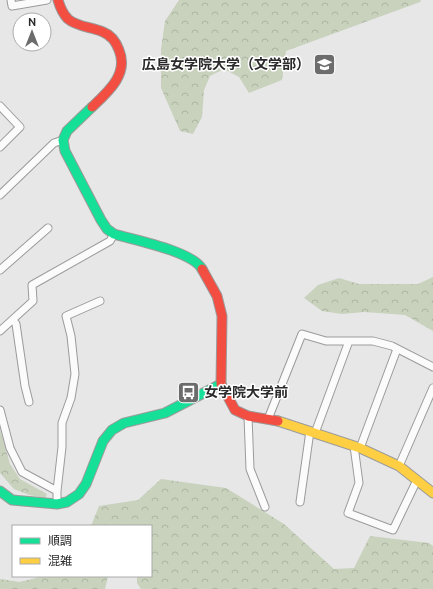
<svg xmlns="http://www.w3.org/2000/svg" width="433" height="589" viewBox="0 0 433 589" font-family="Ubuntu,'Noto Sans JP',sans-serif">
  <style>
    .forest { fill: url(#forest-crowns) }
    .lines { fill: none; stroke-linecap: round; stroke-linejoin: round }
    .street-casing { stroke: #9b9b9b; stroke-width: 9 }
    .fast-casing { stroke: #9b9b9b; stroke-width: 11 }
    .slow-casing { stroke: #9b9b9b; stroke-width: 11 }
    .jam-casing { stroke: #9b9b9b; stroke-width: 11 }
    .street { stroke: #fbfbfb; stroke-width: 7 }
    .fast { stroke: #16e098; stroke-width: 9 }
    .slow { stroke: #ffcf43; stroke-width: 9 }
    .jam { stroke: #f24e42; stroke-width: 9 }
    .labels { text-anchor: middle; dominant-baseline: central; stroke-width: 3; stroke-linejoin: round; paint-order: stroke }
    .poi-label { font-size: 14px; font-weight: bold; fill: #2a2a2a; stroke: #fff; text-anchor: end }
  </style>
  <defs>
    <pattern id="forest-crowns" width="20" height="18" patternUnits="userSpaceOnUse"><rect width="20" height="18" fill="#c8d2bd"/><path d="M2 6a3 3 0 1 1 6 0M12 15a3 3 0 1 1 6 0" fill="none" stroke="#acb4a3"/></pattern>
  </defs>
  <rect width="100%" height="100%" fill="#e7e7e7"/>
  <!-- forest -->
  <path class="forest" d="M179 0H421L420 2 286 51 282 80 249 93 239 77 224 69 210 76 204 90 202 117 193 134 180 131 161 88V49L165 21Z
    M433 277V331L405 315 364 312 342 314 322 311 304 298 318 285 339 278 359 284H418Z
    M0 429 10 464 20 479 47 494 45 498 29 495 14 489 0 473Z
    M161 479 226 488 284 524 334 569 354 568 370 536 429 543 433 546V589H141L137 583V576H151V526H91L99 506 138 500Z
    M43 576H108L105 589H0V579L20 582Z"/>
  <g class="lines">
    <defs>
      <path id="street" d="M11 0 12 6 47 0
        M0 106 20 127 0 147
        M0 195 54 143 63 140
        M0 270 48 228
        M13 320 16 324 25 386 29 402
        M0 331 33 301 32 285 110 241 114 234
        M0 410 10 448 22 472 57 491V504
        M248 416 250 469 265 507
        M268 419 302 334 326 341H373L392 346 433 367
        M315 433 349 341
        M354 446 359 483 348 513 393 530 417 480
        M360 448 397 349
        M399 466 433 388
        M57 491 62 447V423L71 398 75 374 71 336 66 316 100 301
        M300 502 310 431"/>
      <path id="fast" d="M92 107 67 131 63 140 65 151 101 220 107 229 114 234C134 240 192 251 202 269
        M0 491 12 500 57 504 67 502 79 494 86 484 103 441 112 430 124 423 165 413 221 384"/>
      <path id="slow" d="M278 421 360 448 399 466 433 493"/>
      <path id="jam" d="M58 0C60 7 63 14 68 19 77 27 92 27 103 32 111 35 116 42 119 50 129 74 108 92 92 107
        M202 269 217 296 222 316 221 384 235 410 248 416 278 421"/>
    </defs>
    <!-- street casing -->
    <use href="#street" class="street-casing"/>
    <!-- fast casing -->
    <use href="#fast" class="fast-casing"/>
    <!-- slow casing -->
    <use href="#slow" class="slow-casing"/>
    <!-- jam casing -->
    <use href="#jam" class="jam-casing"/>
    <!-- street -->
    <use href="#street" class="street"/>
    <!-- fast -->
    <use href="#fast" class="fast"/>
    <!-- slow -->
    <use href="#slow" class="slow"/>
    <!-- jam -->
    <use href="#jam" class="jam"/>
  </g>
  <!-- icons -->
  <defs>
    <symbol id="university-square" viewBox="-11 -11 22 22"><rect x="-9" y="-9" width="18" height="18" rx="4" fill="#6c6c6c" stroke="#fff"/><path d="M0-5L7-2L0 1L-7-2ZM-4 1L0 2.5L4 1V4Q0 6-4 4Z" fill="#fff"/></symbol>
    <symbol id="bus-square" viewBox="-11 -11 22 22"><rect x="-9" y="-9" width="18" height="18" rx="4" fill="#6c6c6c" stroke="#fff"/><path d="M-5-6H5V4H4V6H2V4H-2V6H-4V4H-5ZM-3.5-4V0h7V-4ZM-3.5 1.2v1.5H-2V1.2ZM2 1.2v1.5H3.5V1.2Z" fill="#fff"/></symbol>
  </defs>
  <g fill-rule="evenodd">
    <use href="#university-square" x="312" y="52" width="25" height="25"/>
    <use href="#bus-square" x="176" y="380" width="25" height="25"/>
  </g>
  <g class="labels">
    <!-- poi labels -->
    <g class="poi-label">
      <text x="310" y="64">広島女学院大学（文学部）</text>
      <text x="204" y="392" text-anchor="start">女学院大学前</text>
    </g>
  </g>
  <!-- legend -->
  <rect x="12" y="525" width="140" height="52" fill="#ffffff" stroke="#aaaaaa"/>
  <rect x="20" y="538" width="20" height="6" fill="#16e098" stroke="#aaaaaa"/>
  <text x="48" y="545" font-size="12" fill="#2a2a2a">順調</text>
  <rect x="20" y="558" width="20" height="6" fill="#ffcf43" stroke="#aaaaaa"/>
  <text x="48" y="565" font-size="12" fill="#2a2a2a">混雑</text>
  <!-- north arrow -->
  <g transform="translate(32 32)"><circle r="19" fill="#ffffff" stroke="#aaaaaa"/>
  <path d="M0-3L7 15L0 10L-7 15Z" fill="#6c6c6c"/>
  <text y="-6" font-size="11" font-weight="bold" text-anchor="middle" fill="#2a2a2a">N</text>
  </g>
</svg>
